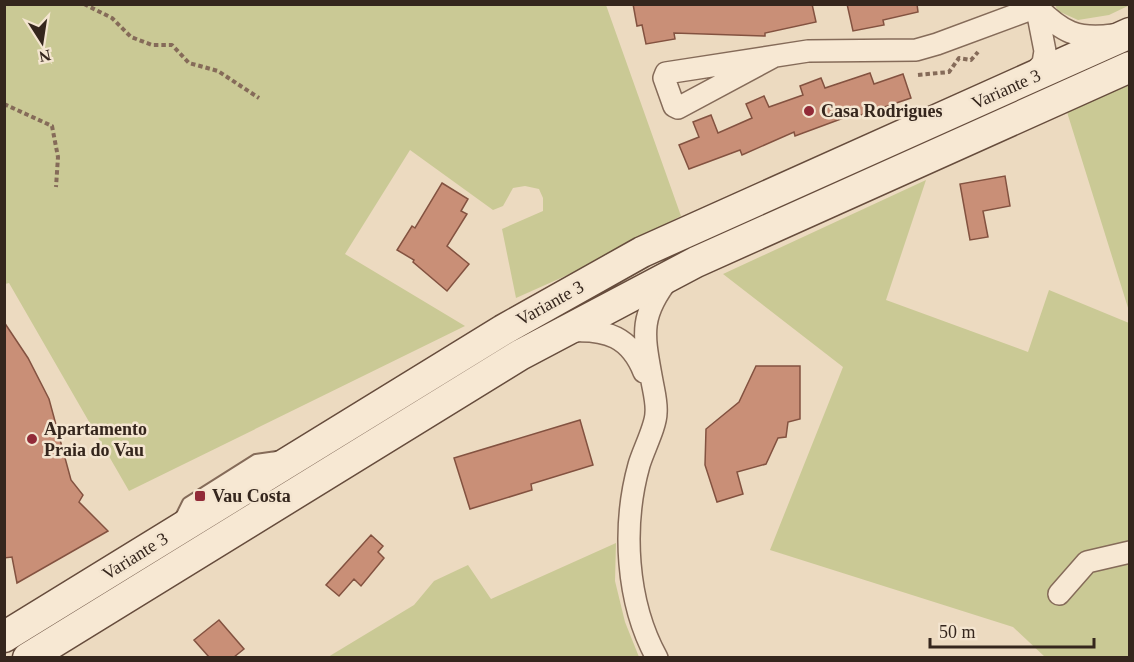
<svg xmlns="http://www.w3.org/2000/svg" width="1134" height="662" viewBox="0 0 1134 662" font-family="'Times New Roman',serif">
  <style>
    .green { fill: #cac995 }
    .building { fill: #c98f77; stroke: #835240; stroke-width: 1.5 }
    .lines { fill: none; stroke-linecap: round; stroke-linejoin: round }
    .service-casing { stroke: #856b59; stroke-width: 14 }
    .minor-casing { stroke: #856b59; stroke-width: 24 }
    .secondary-casing { stroke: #664c3c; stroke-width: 33 }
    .path { stroke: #856b59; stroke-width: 4; stroke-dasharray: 4.5 3; stroke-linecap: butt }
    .service { stroke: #f7e8d3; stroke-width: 10 }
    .minor { stroke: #f7e8d3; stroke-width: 21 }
    .secondary { stroke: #f7e8d3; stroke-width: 30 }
    .poi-dot { fill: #922b38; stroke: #f4e5d0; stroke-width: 2 }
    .labels { text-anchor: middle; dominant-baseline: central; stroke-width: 5; stroke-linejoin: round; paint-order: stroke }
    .street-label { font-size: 18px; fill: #35261d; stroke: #f4e5d0 }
    .poi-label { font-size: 18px; font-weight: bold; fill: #35261d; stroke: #f4e5d0; text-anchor: start }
  </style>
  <rect width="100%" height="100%" fill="#ecdac0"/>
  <!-- green -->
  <path class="green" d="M4 5H606L681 216 572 273 516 298 502 229 543 211V198L539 189 525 186 513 188 503 206 493 210 410 150 345 254 465 326 129 491 9 283 5 284Z
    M1055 5 1129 4 1130 5 1109 15 1078 20 1058 11Z
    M1129 83V311L1067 112Z
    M926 180 886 300 1028 352 1049 290 1129 323V657H1045L1013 627 770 550 843 367 723 274Z
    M616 543 615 581 625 622 639 657H328L414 605 434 581 468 565 491 599Z"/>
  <!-- building -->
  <path class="building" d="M633 4H812L816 22 765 33V36L674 33 675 39 646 44 642 25 637 26Z
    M847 4H917L918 12 883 20 884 25 853 31Z
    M870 73 874 84 903 74 911 98 858 116 857 113 795 136 794 132 742 155 740 150 689 169 679 145 699 137 693 122 711 115 718 133 752 118 746 104 764 96 769 107 803 95 800 86 821 78 825 88Z
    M1005 176 1010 206 983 211 988 237 970 240 960 184Z
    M442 183 468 199 461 211 467 214 447 246 469 264 447 291 413 262 414 260 397 250 412 226 415 228Z
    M4 322 28 358 49 399 71 480 83 495 79 502 108 531 17 583 12 557 4 558Z
    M756 366H800V419L788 422 786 437 778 438 766 464 737 472 743 494 717 502 705 465 706 429 739 402Z
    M580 420 593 465 531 484 532 490 470 509 454 458Z
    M371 535 383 546 378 552 384 558 361 586 354 579 339 596 326 585Z
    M219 620 244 649 234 657H209L194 640Z"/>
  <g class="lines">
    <defs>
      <path id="service" d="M180 519 188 503 256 460 277 457"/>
      <path id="minor" d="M1037 7C1062 32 1077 40 1113 35
        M773 57 678 108 674 106 664 78 666 73 808 51 916 50 937 44 1037 7
        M1030 78 1043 63 1045 51 1036 5
        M571 331C607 329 630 337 644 372
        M1059 594 1087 562 1130 552
        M657 658C626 602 622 526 639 465 643 451 656 426 656 413 657 403 654 392 652 381 644 336 638 317 669 278"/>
      <path id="secondary" d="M4 637 503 330 642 252 1130 33
        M28 658 520 355 696 262 1130 67"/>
    </defs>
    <!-- service casing -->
    <use href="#service" class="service-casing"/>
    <!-- minor casing -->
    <use href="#minor" class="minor-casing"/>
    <!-- secondary casing -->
    <use href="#secondary" class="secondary-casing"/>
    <!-- path -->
    <path class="path" d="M84 4 112 18 131 37 152 45H172L189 63 218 71 259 98
      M918 75 949 72 959 58 971 60 978 52
      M4 104 52 126 58 157 56 187"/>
    <!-- service -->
    <use href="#service" class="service"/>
    <!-- minor -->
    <use href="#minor" class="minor"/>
    <!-- secondary -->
    <use href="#secondary" class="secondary"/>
  </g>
  <!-- markers -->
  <g class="poi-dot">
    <circle cx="809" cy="111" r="6"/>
    <circle cx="32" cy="439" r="6"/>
    <rect x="194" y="490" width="12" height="12" rx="3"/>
  </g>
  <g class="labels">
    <!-- street labels -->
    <g class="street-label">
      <text transform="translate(1006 89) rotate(-24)">Variante 3</text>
      <text transform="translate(550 303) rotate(-29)">Variante 3</text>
      <text transform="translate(135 556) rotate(-32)">Variante 3</text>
    </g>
    <!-- poi labels -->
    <g class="poi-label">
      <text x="821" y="111">Casa Rodrigues</text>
      <text x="44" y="429">Apartamento<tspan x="44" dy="21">Praia do Vau</tspan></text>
      <text x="212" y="496">Vau Costa</text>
    </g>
  </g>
  <!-- border -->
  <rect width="1134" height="662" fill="none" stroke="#35261d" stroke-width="12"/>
  <!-- north arrow -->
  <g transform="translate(42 42) rotate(168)" stroke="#f4e5d0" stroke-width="4.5" paint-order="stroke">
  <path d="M0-4.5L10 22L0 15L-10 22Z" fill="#35261d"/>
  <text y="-9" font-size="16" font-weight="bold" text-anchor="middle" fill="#35261d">N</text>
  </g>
  <!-- scale -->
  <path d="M930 638v9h164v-9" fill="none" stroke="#35261d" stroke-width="3"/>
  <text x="939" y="638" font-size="18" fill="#35261d" stroke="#f4e5d0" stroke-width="4.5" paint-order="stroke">50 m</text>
</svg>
